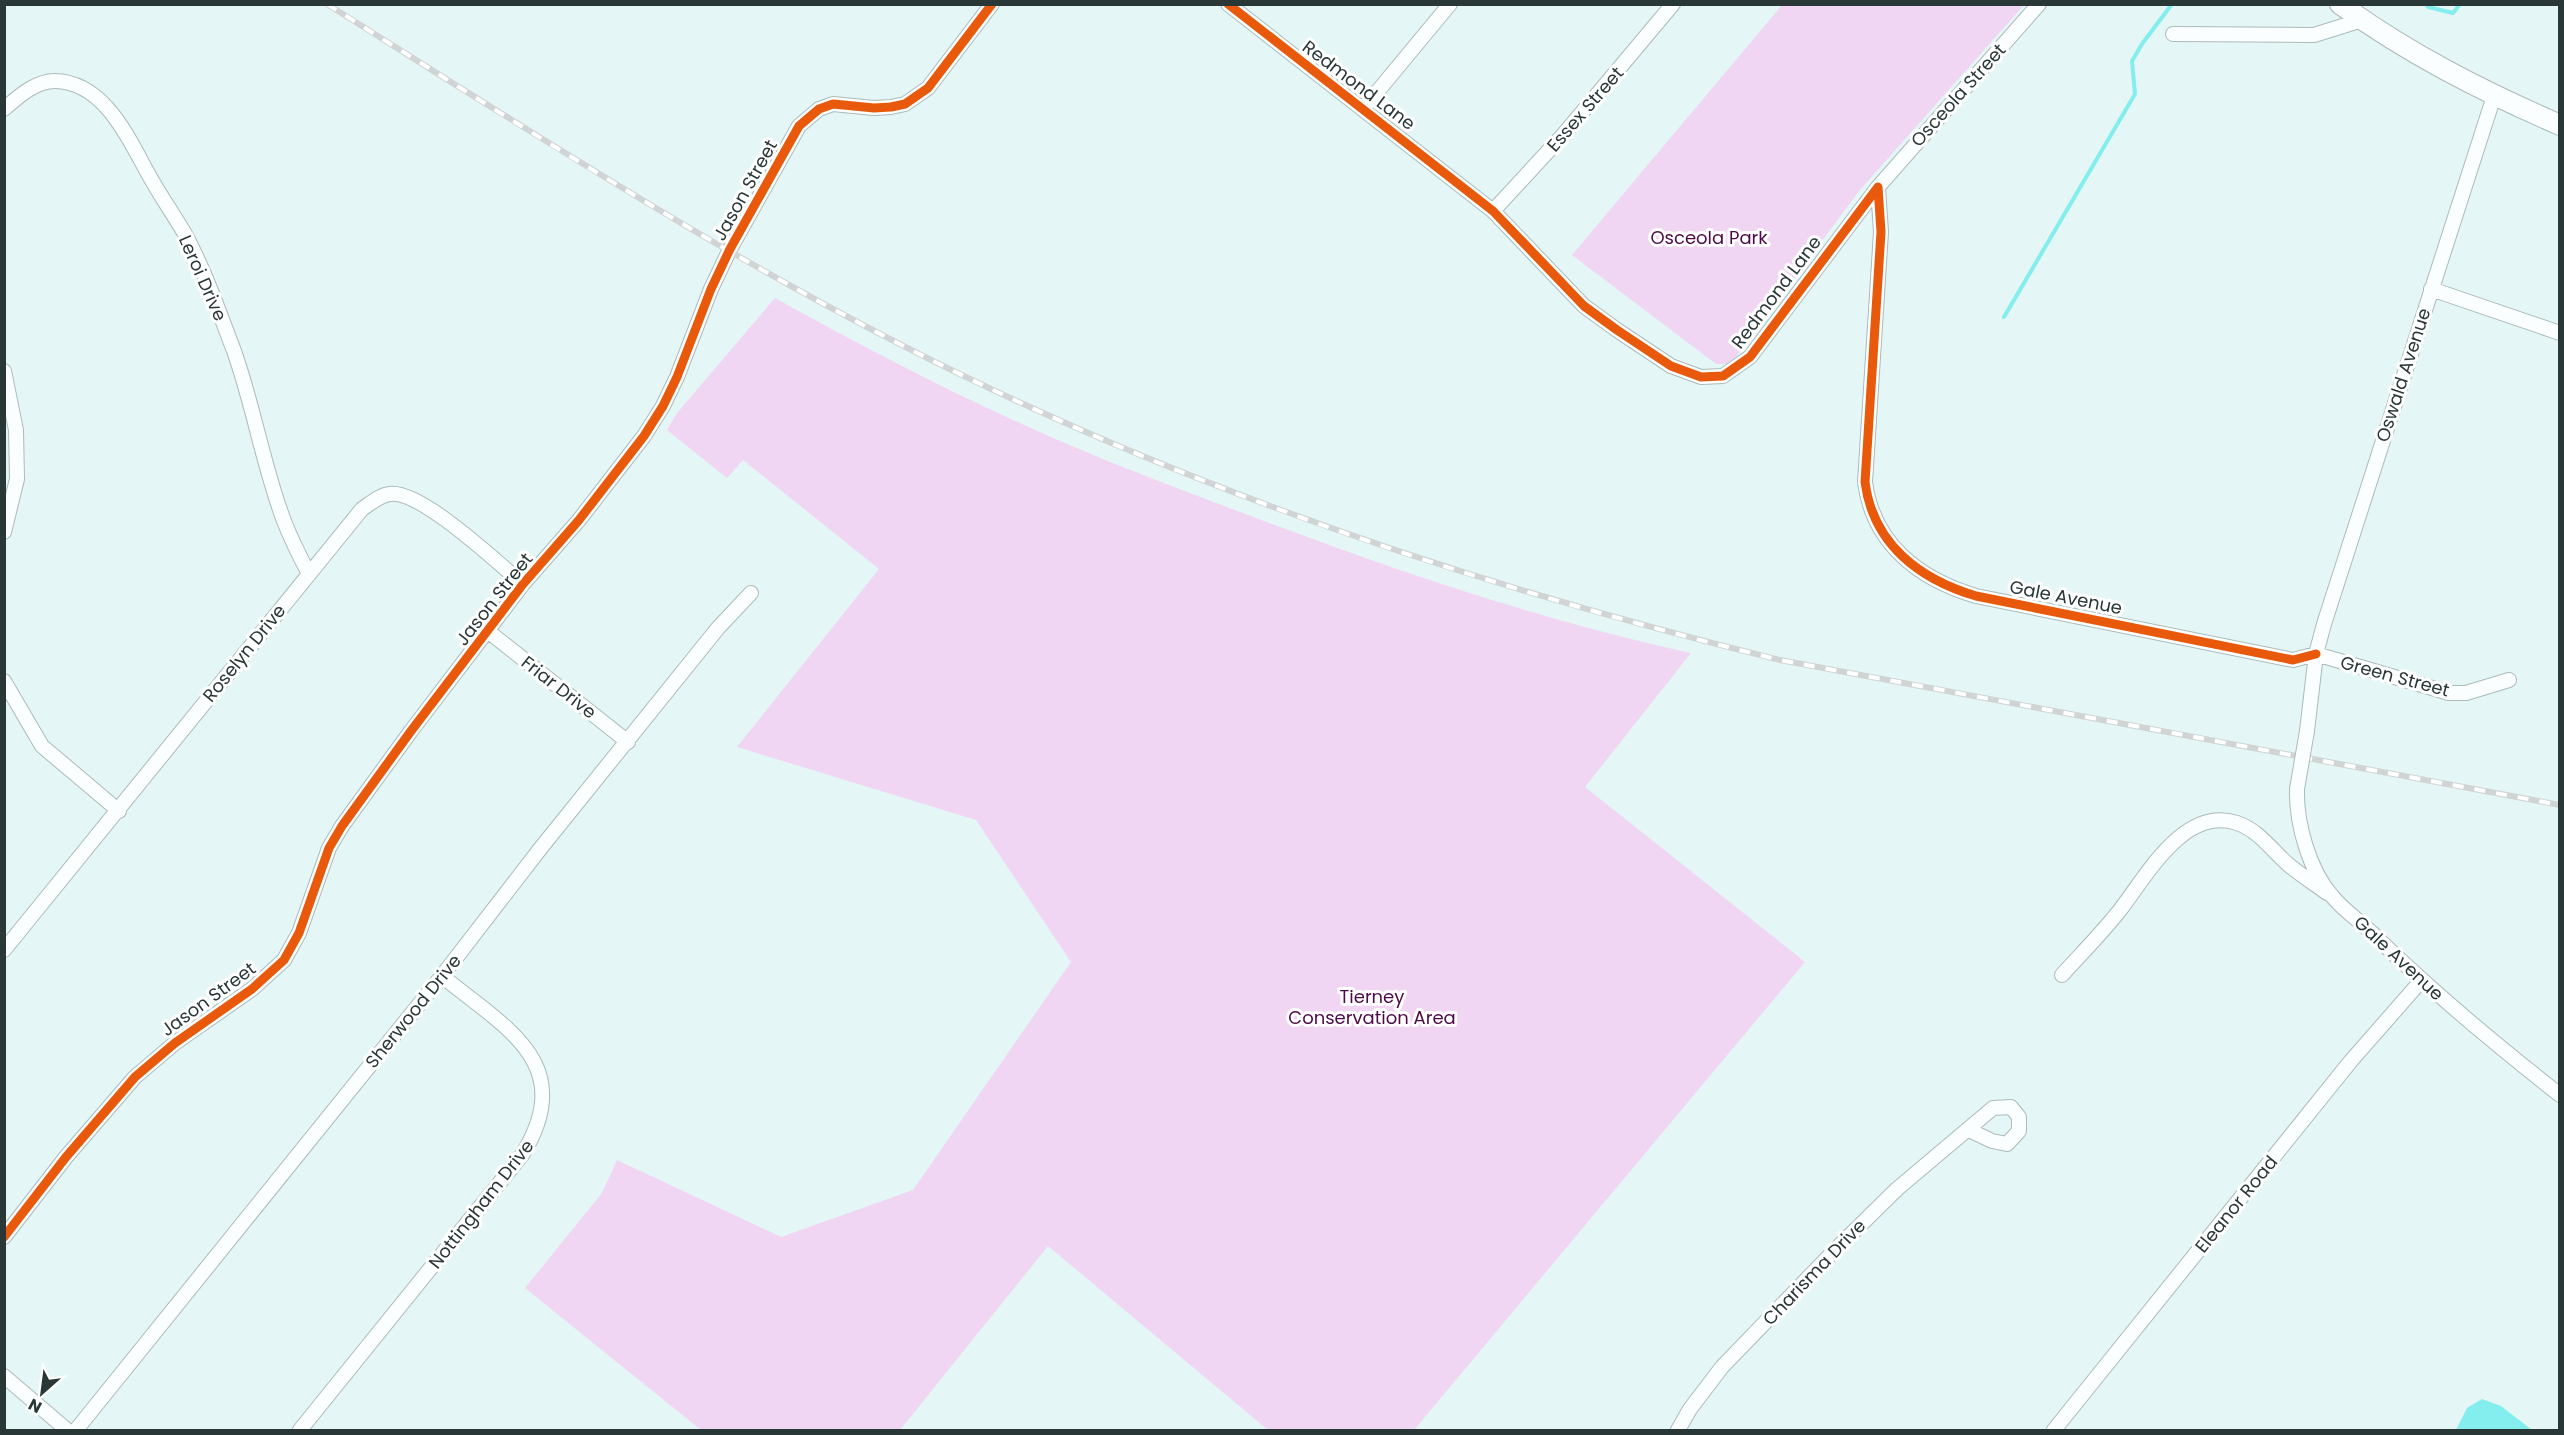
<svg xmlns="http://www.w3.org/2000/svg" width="2564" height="1435" viewBox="0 0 2564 1435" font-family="Poppins,sans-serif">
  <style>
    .green { fill: #f0d6f2 }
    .water { fill: #83eeed }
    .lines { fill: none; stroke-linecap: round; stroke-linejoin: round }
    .stream { stroke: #83eeed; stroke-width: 4 }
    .minor-casing { stroke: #acbaba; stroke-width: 16 }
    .highway-casing { stroke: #acbaba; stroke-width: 22 }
    .minor { stroke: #fbfefe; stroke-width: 14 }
    .highway { stroke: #fbfefe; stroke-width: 20 }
    .rail-casing { stroke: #d0d4d4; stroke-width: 6 }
    .rail { stroke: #fff; stroke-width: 4; stroke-dasharray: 11; stroke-linecap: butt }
    .minor-bridge-casing { stroke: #acbaba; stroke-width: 16; stroke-linecap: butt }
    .minor-bridge { stroke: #fbfefe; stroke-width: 14 }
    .cycleway-casing { stroke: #fff; stroke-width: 13 }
    .cycleway { stroke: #e8590c; stroke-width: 9 }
    .labels { text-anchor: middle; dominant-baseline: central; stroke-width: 6; stroke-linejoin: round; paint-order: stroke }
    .street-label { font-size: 18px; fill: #2a3737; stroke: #fff }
    .park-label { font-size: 18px; fill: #4e0948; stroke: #fff }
  </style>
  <rect width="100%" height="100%" fill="#e4f6f6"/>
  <!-- green -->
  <path class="green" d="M1782 5H2024L1859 191 1735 358 1726 364H1716L1572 255Z
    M775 298C870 351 967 401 1067 444 1135 473 1205 499 1275 525 1411 576 1549 622 1691 653L1585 787 1805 962 1414 1430H1268L1048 1246 900 1430H701L525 1288 602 1193 617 1160 781 1237 913 1190 1071 962 976 820 737 747 879 569 743 460 727 478 667 430 677 413Z"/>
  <!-- water -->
  <path class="water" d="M2482 1399 2501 1406 2532 1430H2456L2467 1408Z"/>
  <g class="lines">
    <!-- stream -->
    <path class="stream" d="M2426 4 2428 7 2453 13 2460 4
      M2004 317 2135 94 2132 61 2142 44 2172 4"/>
    <defs>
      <path id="minor" d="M1228 4 1493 211 1584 306 1617 330 1671 366 1701 377 1723 376 1750 357 1878 187 1881 232 1865 482C1873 544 1919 579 1976 596L2293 660 2316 654
        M2173 34 2314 35 2362 20
        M4 109C18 97 35 81 55 81 102 82 126 133 145 168 157 191 172 212 185 234 205 271 219 312 234 351 254 407 263 466 284 521 291 539 300 557 309 574
        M1363 109 1450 4
        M1878 187 2039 4
        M1493 211 1564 134 1673 4
        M2431 289 2560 333
        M4 371 16 430 17 479 4 532
        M489 632 628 742
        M2316 654 2449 693H2466L2509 680
        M4 681 42 746 119 811
        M2307 731 2316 654 2324 624 2494 96
        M2297 789C2296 823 2309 870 2332 896 2343 910 2360 921 2372 933 2431 991 2495 1044 2560 1095
        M4 950 362 509C371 503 380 495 390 494 420 489 499 564 523 584
        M2062 975C2081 954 2102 933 2120 910 2146 877 2184 805 2237 823 2260 831 2272 851 2290 866 2302 876 2315 884 2327 893
        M4 1237 66 1157 135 1077 175 1043 252 989 284 960 299 933 329 848 342 826 411 731 523 584 579 520 644 436 663 406 677 377 711 289 730 249 799 126 819 109 833 104 874 108 891 107 905 104 928 88 992 4
        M4 1376 67 1430
        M76 1430 442 976 540 849 718 628 751 593
        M300 1430 522 1155C579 1063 505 1028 442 976
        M1678 1430 1690 1409 1722 1367 1834 1251 1897 1189 1993 1108 2011 1107 2019 1117V1131L2007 1144 1992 1141 1969 1130
        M2054 1430 2350 1062 2421 981"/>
      <path id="highway" d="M2340 4C2409 54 2482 91 2560 125"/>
    </defs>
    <!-- minor casing -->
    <use href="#minor" class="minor-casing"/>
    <!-- highway casing -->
    <use href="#highway" class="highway-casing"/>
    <!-- minor -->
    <use href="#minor" class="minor"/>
    <!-- highway -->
    <use href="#highway" class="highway"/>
    <defs>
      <path id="rail" d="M327 4C542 139 758 279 989 388 1242 508 1509 594 1780 660L2560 805"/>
    </defs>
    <!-- rail casing -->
    <use href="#rail" class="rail-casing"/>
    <!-- rail -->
    <use href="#rail" class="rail"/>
    <defs>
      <path id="minor-bridge" d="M2297 789 2307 731"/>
    </defs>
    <!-- minor-bridge casing -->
    <use href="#minor-bridge" class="minor-bridge-casing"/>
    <!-- minor-bridge -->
    <use href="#minor-bridge" class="minor-bridge"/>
    <defs>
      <path id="cycleway" d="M1228 4 1493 211 1584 306 1617 330 1671 366 1701 377 1723 376 1750 357 1878 187 1881 232 1865 482C1873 544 1919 579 1976 596L2293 660 2316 654
        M4 1237 66 1157 135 1077 175 1043 252 989 284 960 299 933 329 848 342 826 411 731 523 584 579 520 644 436 663 406 677 377 711 289 730 249 799 126 819 109 833 104 874 108 891 107 905 104 928 88 992 4"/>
    </defs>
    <!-- cycleway casing -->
    <use href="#cycleway" class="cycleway-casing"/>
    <!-- cycleway -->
    <use href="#cycleway" class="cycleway"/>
  </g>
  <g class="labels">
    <!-- street labels -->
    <g class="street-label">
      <text transform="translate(1359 85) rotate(37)">Redmond Lane</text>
      <text transform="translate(1958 95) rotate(-48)">Osceola Street</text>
      <text transform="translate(1585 109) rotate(-49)">Essex Street</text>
      <text transform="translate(745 190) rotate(-61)">Jason Street</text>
      <text transform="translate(203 278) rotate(66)">Leroi Drive</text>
      <text transform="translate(1776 292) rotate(-53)">Redmond Lane</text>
      <text transform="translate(2403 375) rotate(-72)">Oswald Avenue</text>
      <text transform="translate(2066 597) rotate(11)">Gale Avenue</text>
      <text transform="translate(494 599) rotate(-52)">Jason Street</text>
      <text transform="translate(244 653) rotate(-51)">Roselyn Drive</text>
      <text transform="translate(2395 676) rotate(15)">Green Street</text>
      <text transform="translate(559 687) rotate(38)">Friar Drive</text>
      <text transform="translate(2399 958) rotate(43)">Gale Avenue</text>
      <text transform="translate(208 999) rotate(-36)">Jason Street</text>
      <text transform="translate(413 1011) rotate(-51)">Sherwood Drive</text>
      <text transform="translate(481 1204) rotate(-52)">Nottingham Drive</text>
      <text transform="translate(2236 1204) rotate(-51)">Eleanor Road</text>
      <text transform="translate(1814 1272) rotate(-46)">Charisma Drive</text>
    </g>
    <!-- park labels -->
    <g class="park-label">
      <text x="1709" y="237">Osceola Park</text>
      <text x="1372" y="996">Tierney<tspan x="1372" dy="21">Conservation Area</tspan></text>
    </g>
  </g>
  <!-- border -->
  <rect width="2564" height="1435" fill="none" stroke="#2a3737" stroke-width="12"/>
  <!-- north arrow -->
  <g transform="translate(42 1393) rotate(208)" stroke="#ffffff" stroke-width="4.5" paint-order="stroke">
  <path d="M0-4.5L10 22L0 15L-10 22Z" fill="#2a3737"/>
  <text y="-9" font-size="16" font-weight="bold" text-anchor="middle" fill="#2a3737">N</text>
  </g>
</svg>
